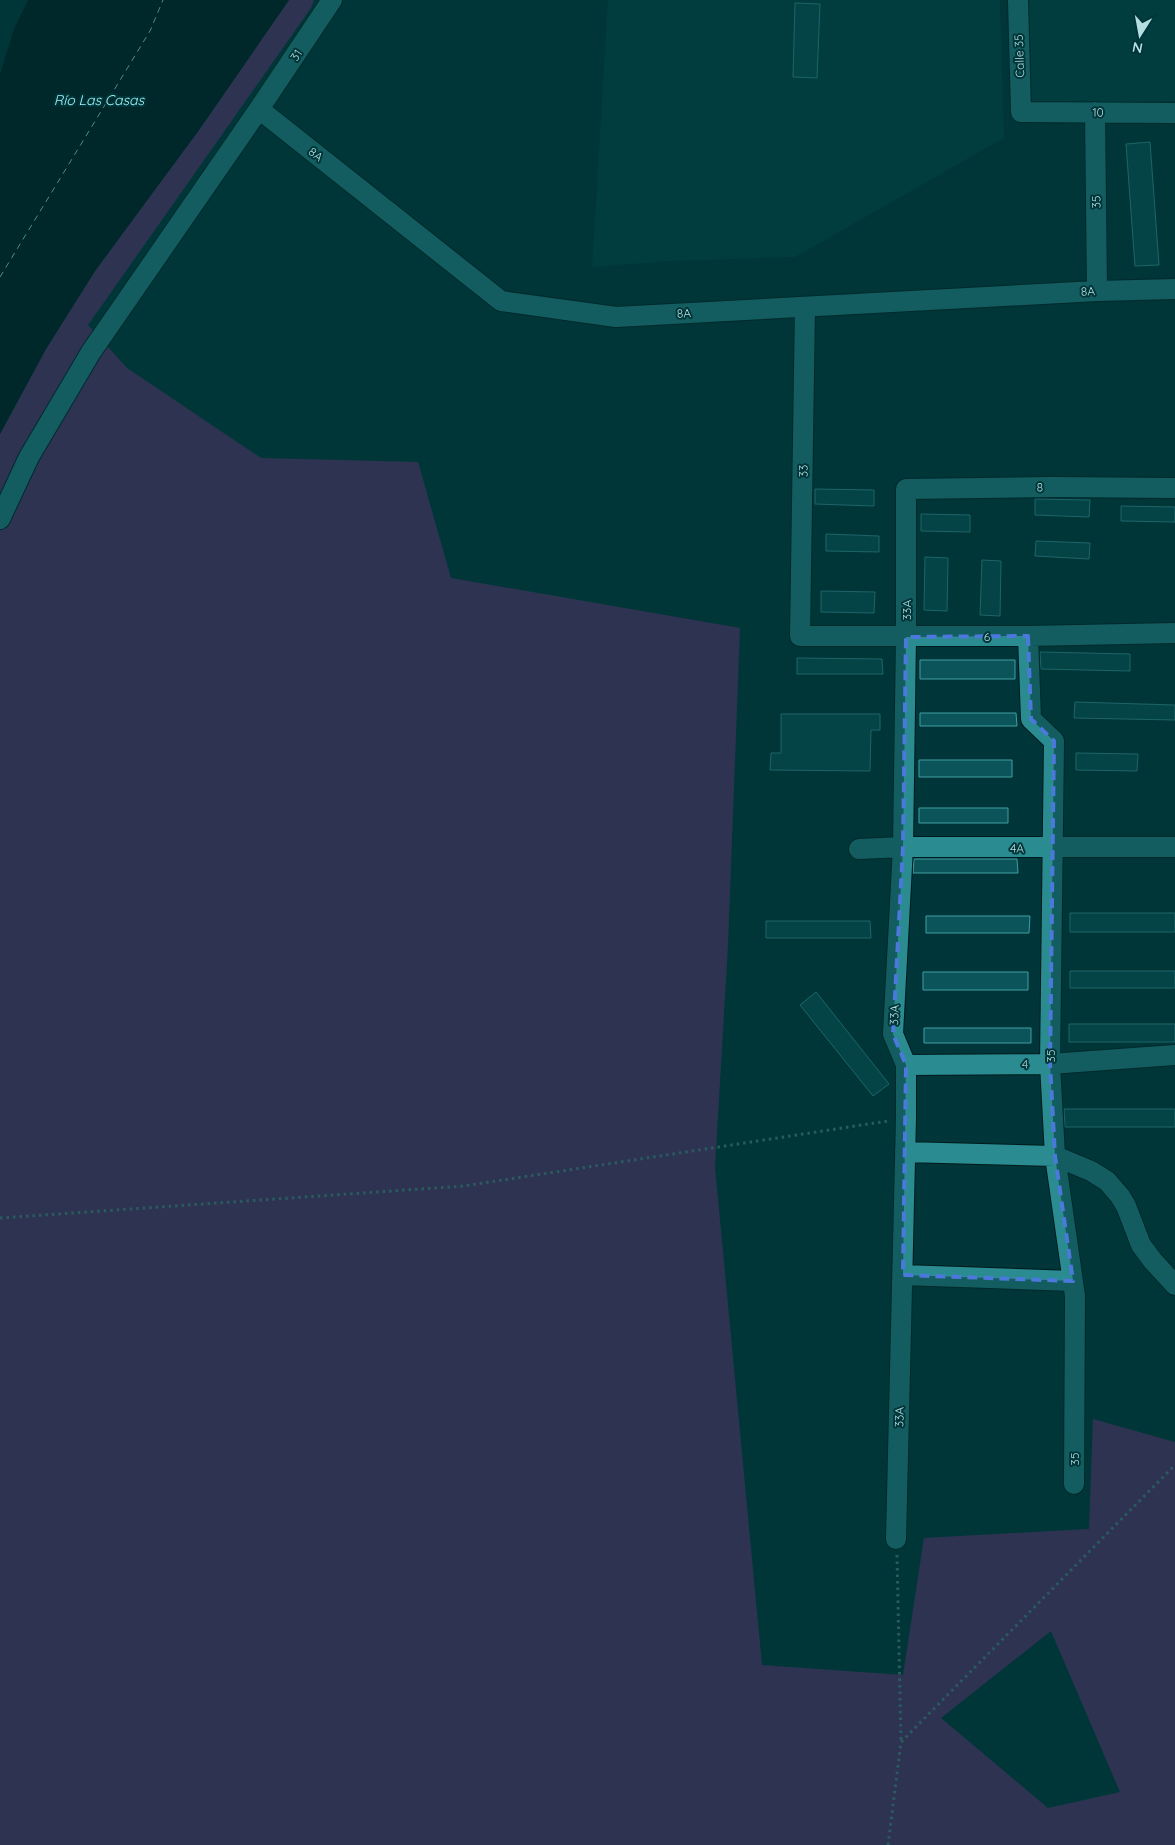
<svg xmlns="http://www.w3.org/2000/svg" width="1175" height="1845" viewBox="0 0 1175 1845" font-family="Quicksand,sans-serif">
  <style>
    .built { fill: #044347 }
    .green { fill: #672f72; fill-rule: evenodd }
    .water { fill: #00181a }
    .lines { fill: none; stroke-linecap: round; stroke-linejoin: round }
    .ferry { stroke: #a2f3f8; stroke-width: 1; stroke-dasharray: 6 5; stroke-linecap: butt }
    .building { fill: #0b555a; stroke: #409ca2 }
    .minor-casing { stroke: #001b1d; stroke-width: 22 }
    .path { stroke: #59898c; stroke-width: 3; stroke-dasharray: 2.5 4; stroke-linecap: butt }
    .minor { stroke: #2a8b91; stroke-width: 20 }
    .marked { fill: none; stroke: #4b79db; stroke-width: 4; stroke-dasharray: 10 6; stroke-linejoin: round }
    .labels { text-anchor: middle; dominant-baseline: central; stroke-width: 4; stroke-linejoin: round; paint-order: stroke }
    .street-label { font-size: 12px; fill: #b5dee1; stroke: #003639 }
    .water-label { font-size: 14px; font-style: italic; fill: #a2f3f8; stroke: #003639 }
  </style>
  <rect width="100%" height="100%" fill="#003639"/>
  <!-- built -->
  <path class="built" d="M608 0H1000L1004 138 795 257 672 261 592 267Z
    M1022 0H1175V101L1024 105Z"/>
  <!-- green -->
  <path class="green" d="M289 0H314L311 8 88 325 127 368 261 458 418 462 451 578 740 628 728 945 715 1167 762 1665 903 1675 924 1538 1089 1529 1093 1419 1175 1442V1845H0V434L46 349 95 271 199 130ZM1051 1631 1120 1792 1048 1808 941 1718Z"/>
  <!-- water -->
  <path class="water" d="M28 0H289L199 130 95 271 46 349 0 434V74L14 29Z"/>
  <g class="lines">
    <!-- ferry -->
    <path class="ferry" d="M0 277 150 31 163 0"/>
  </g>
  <!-- building -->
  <path class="building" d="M795 3 820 4 817 78 793 77Z
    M1150 142 1159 265 1135 266 1126 144Z
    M815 489 874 490V506L815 504Z
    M1035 499 1090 500 1089 517 1035 515Z
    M1121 506 1175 507V522L1121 521Z
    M921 514 970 515V532L921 531Z
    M826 534 879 536V552L826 551Z
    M1036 541 1090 543 1089 559 1035 556Z
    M925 557 948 558 947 611 924 610Z
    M982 560 1001 561 1000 616 980 615Z
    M821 591 875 592 874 613 821 612Z
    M1040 652 1130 654V671L1041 669Z
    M797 658 882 659 883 674H797Z
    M920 660H1015V679H920Z
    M1075 702 1175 705V720L1074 718Z
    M920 713H1016L1017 726H920Z
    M781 714H880V730H871L870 771 770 770 771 753H781Z
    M1076 753 1138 754 1137 771 1076 770Z
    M919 760H1012V777H919Z
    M919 808H1008V823H919Z
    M914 859H1017L1018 873H913Z
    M1070 913H1175V932H1070Z
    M926 916H1030L1029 933H926Z
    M766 921H870L871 938H766Z
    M1070 971H1175V988H1070Z
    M923 972H1028V990H923Z
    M816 992 889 1084 873 1096 800 1005Z
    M1069 1024H1175V1042H1069Z
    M924 1028H1031V1043H924Z
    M1064 1109H1175V1127H1065Z"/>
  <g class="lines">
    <defs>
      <path id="minor" d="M1018 0 1021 112 1175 113
        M259 109 501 301 616 317 1097 291 1175 289
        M1095 112 1097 291
        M805 307 800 636H1028L1175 633
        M0 519 29 457 91 352 259 109 332 0
        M1028 636 1031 719 1054 741 1050 1064 1055 1156 1075 1296 1074 1484
        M859 849 903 847H1175
        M906 1065 1050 1064 1175 1055
        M905 1152 1055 1156 1091 1171 1107 1181 1120 1196 1126 1206 1141 1245 1153 1261 1175 1285
        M903 1275 1073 1281
        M896 1539 906 1118V1065L893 1034 903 847 906 637V489L1052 487 1175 488"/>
    </defs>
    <!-- minor casing -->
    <use href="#minor" class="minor-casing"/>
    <!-- path -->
    <path class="path" d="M0 1218 464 1186 888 1121
      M897 1555 901 1742
      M888 1845 901 1742 1175 1465"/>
    <!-- minor -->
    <use href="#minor" class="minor"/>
  </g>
  <!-- marked area -->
  <path d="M0 0H1175V1845H0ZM1028 636 1031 719 1054 741 1050 1064 1055 1156 1073 1281 903 1275 906 1065 893 1034 903 847 906 637Z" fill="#003639" fill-opacity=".55" fill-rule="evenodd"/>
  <path class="marked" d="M1028 636 1031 719 1054 741 1050 1064 1055 1156 1073 1281 903 1275 906 1065 893 1034 903 847 906 637Z"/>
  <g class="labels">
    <!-- street labels -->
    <g class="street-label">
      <text transform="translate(296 55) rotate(-56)">31</text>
      <text transform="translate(1019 56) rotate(-92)">Calle 35</text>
      <text transform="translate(1098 112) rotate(1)">10</text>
      <text transform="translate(316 154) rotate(38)">8A</text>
      <text transform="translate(1096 202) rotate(-91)">35</text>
      <text transform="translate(1088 291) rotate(-3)">8A</text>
      <text transform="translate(684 313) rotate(-3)">8A</text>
      <text transform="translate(803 471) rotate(-89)">33</text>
      <text transform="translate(1040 487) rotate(-1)">8</text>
      <text transform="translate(906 610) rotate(-90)">33A</text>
      <text x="987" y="636">6</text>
      <text transform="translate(1017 848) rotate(1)">4A</text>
      <text transform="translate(894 1015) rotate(-87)">33A</text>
      <text transform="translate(1050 1056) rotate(-90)">35</text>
      <text transform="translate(1025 1064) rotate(-1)">4</text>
      <text transform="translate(899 1417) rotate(-89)">33A</text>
      <text transform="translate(1074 1459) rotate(-90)">35</text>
    </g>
    <!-- water labels -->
    <g class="water-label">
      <text x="99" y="100">Río Las Casas</text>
    </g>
  </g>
  <!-- north arrow -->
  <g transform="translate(1140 35) rotate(191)" stroke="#003639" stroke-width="4" paint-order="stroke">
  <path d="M0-4L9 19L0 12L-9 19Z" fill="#b5dee1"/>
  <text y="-8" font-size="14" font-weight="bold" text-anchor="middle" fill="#b5dee1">N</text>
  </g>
</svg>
